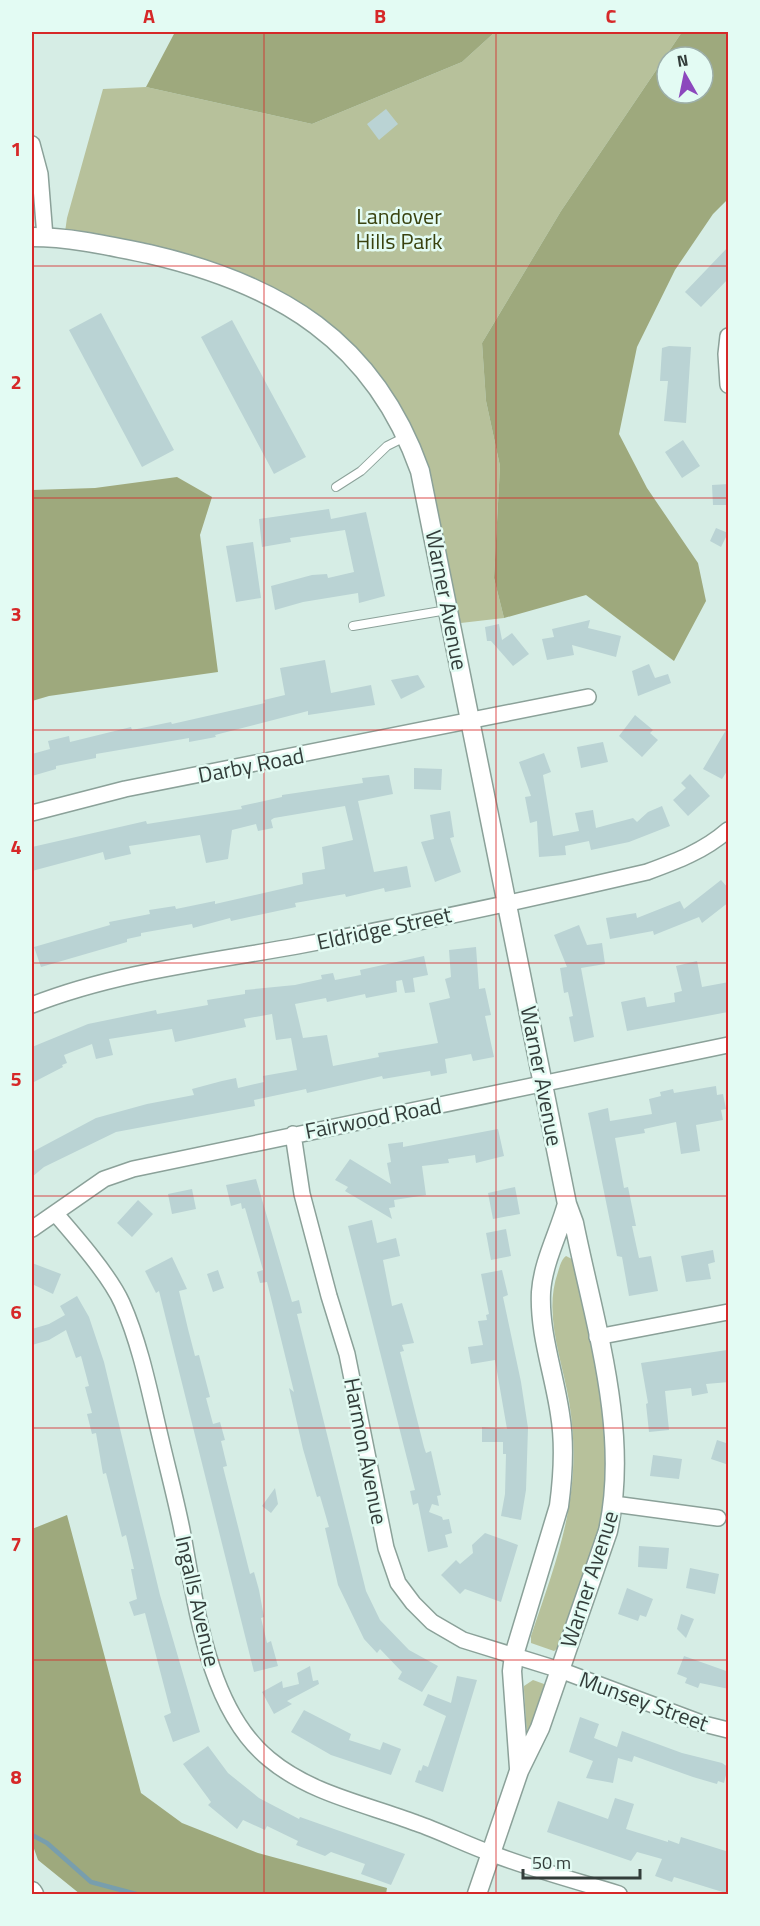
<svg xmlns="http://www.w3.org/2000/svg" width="760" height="1926" viewBox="0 0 760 1926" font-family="'Titillium Web',sans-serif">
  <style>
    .green { fill: #b7c19b }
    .forest { fill: #9ea97d; fill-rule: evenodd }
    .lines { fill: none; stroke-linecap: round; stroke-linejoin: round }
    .stream { stroke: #789ead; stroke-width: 4.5 }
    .building { fill: #bad3d4 }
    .service-casing { stroke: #8ba199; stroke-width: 10 }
    .minor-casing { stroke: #8ba199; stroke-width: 18 }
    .tertiary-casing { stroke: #8ba199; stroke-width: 21 }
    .service { stroke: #fff; stroke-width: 8 }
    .minor { stroke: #fff; stroke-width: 15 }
    .tertiary { stroke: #fff; stroke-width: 18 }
    .grid { fill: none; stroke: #d62828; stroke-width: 1.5; stroke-opacity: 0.55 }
    .labels { text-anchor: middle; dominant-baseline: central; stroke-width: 5; stroke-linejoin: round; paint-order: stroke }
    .park-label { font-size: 22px; fill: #39420f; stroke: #e3fbf3 }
    .street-label { font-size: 22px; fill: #333d3a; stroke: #e3fbf3 }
    .neatline { fill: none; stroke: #d62828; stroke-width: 2 }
    .grid-label { font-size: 20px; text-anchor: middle; font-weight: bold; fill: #d62828 }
  </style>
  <rect width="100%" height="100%" fill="#d6ede5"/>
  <!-- green -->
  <path class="green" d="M495 32H682L561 211 482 343 486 401 500 466 494 578 504 618 452 624 396 414 299 313 207 268 64 239 67 218 103 89 146 87 312 124 462 62Z
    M566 1256 576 1261 604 1413 607 1469 601 1528 558 1648 554 1651 531 1643V1636C559 1553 584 1491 569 1401 562 1359 543 1314 558 1272 560 1266 561 1260 566 1256Z
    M533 1680 544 1684 545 1689 531 1733 527 1735 524 1690V1686Z"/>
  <!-- forest -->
  <path class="forest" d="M175 32H495L462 62 312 124 146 87Z
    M682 32H728V199L713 214 675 270 637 347 619 434 647 488 698 563 706 601 674 661 586 595 504 618 494 578 500 466 486 401 482 343 561 211ZM667 57H703V93H667Z
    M177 477 212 497 200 535 218 672 49 696 32 701V490L95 488Z
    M67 1515 141 1793 182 1823 258 1853 387 1888 386 1894H80L38 1860 32 1843V1529Z"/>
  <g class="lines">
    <!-- stream -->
    <path class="stream" d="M32 1835 47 1843 91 1882 136 1894"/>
  </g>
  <!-- building -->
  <path class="building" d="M386 109 398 124 379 140 367 124Z
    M729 246V278L701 307 685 292Z
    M101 313 174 450 142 467 69 330Z
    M232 320 306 457 274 474 201 337Z
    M669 346 691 347 686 423 664 421 668 381H660L662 348Z
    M683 440 700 466 682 478 665 452Z
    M729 484V505H713L712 485Z
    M329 509 331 519 366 512 385 596 359 603 358 593 303 602 275 610 271 586 312 575 327 574 328 578 354 572 345 530 290 538 291 542 262 547 259 519Z
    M716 528 728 533 721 547 710 541Z
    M253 542 261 598 236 602 226 546Z
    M590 620 588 628 621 636 616 657 572 645 574 655 547 660 542 639 554 637 552 629Z
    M499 624 502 640 512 633 529 654 513 666 491 641H487L485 627Z
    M325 660 331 693 371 685 375 705 308 715V711L215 735 216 737 189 742V738L96 754V758L56 766V769L32 776V754L50 749 48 741 69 736 70 742 131 727 132 730 171 722 172 724 265 703 264 700 285 695 280 668Z
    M649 664 655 678 668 674 671 683 638 696 632 671Z
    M418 675 425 687 401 699 391 680Z
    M635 715 653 730 650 733 658 740 642 757 619 736Z
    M729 725V768L722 779 703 769Z
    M603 742 608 762 581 768 577 747Z
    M544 753 551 772 543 775 553 836 579 831 575 813 593 810 596 828 633 818 637 822 648 812 662 806 670 826 629 842 591 850 589 841 565 846 566 855 539 857 537 821 530 823 525 797 531 796 519 762Z
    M414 768 442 769 441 790 414 789Z
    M690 774 710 796 688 816 673 800 686 788 681 783Z
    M389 775 393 794 358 801 374 872 407 866 411 887 385 892 384 888 346 897 345 894 295 903 296 907 231 921 230 918 193 928 192 924 141 933V936L127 939V942L41 967 34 947 110 925 109 922 150 914 149 910 175 906 176 909 215 901V904L303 884 302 873 325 869 322 847 353 840 345 806 274 818 271 820 273 828 258 831 256 824 232 830 228 859 206 863 200 835 129 846 131 854 105 860 103 852 32 871V847L146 821 147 824 242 809 241 806 282 797V795L363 783 362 778Z
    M450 811 454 837 450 838 461 872 435 882 421 842 434 839 430 815Z
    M721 880 729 889V902L702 923 699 917 654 935 653 931 610 939 606 918 636 913 637 918 680 901 684 909Z
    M579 925 587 945 602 943 605 964 581 968 594 1037 574 1042 569 1017 573 1016 568 992 564 993 560 968 567 967 554 935Z
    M476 947 479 989 485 988 491 1015 485 1016 494 1057 473 1061 471 1054 445 1059 447 1073 431 1076 430 1071 383 1079 382 1076 307 1093 306 1089 254 1100 255 1106 116 1132 44 1167 32 1177V1154L34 1151 96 1118 147 1104 194 1095 192 1089 222 1081 236 1078 238 1088 264 1082 263 1076 297 1070 291 1038 276 1040 272 1014 244 1019 246 1027 175 1042 172 1029 109 1039 113 1055 96 1059 92 1044 64 1055 67 1063 62 1065 63 1067 32 1083V1047L88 1024 156 1010 157 1014 208 1005 207 1000 245 994V990L295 985 322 979 321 975 333 973 335 980 361 975 360 970 424 956 428 975 413 978 415 992 405 993 402 980 396 981 397 992 366 998 365 994 327 1002 326 998 295 1004 303 1038 327 1035 333 1066 379 1057 378 1053 438 1043 429 1003 450 998 445 979 451 977 449 950Z
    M697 961 702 987 729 982V996L726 997 728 1012 627 1031 621 1002 645 997 647 1007 675 1002 674 993 682 991 676 966Z
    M716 1086 717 1095 723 1094 726 1109 721 1110 723 1120 696 1125 700 1151 681 1154 676 1122 644 1129 645 1133 615 1138 624 1188 628 1187 636 1226H632L639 1258 651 1256 658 1291 629 1296 622 1257 617 1256 588 1113 608 1108 610 1121 652 1114 649 1099 661 1096 660 1092 673 1089 674 1093Z
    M498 1129 504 1156 476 1163 475 1155 448 1159 449 1163 422 1166 426 1195 394 1200 395 1207 389 1208 392 1219 345 1191 348 1187 335 1180 350 1159 391 1184 387 1163 391 1162 388 1144 403 1142V1147Z
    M256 1179 292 1302 299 1300 302 1313 297 1314 366 1591 380 1620 409 1650 438 1666 422 1692 398 1679 402 1672 380 1649 377 1653 364 1639 338 1585 325 1528 329 1527 320 1496 317 1497 303 1449 289 1388 294 1392 267 1282 260 1283 257 1272 263 1270 245 1208 242 1209 241 1203 231 1206 226 1185Z
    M515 1187 520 1214 493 1219 488 1193Z
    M192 1189 196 1209 172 1214 168 1194Z
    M138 1200 153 1214 132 1237 117 1223Z
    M372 1220 377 1243 396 1238 400 1256 383 1260 392 1306 402 1303 414 1343 402 1345 404 1351 400 1352 424 1447 426 1453 431 1451 441 1495 437 1496 439 1506 432 1504 429 1512 442 1517 443 1520 449 1519 452 1533 445 1535 448 1547 428 1552 418 1503 413 1505 410 1491 415 1490 348 1226Z
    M506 1229 511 1256 491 1260 486 1233Z
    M713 1250 715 1262 708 1264 711 1279 686 1282 681 1256Z
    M172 1257 187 1289 179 1291 188 1329 195 1356 199 1355 210 1397 206 1398 213 1424 220 1422 225 1440 221 1441 227 1466 223 1467 250 1574 254 1572 259 1590 264 1617 261 1618 267 1643 271 1641 278 1666 254 1672 159 1291 156 1293 145 1271Z
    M32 1263 61 1274 53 1294 32 1284Z
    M218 1270 224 1288 213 1292 207 1274Z
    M502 1270 508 1295 503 1297 521 1382 528 1428 526 1490 521 1520 501 1516 505 1494 506 1454H503V1442H482V1427L507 1429 495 1360 471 1364 468 1347 483 1345 478 1321 487 1320 486 1315 489 1314 481 1274Z
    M77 1296 89 1317 104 1362 160 1595 200 1732 173 1742 164 1716 171 1713 145 1613 134 1616 129 1602 137 1599 131 1569H134L126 1535 122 1537 106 1473 103 1474 96 1433 92 1434 87 1414 92 1413 85 1387 89 1386 81 1356 76 1358 66 1330 49 1340 32 1345V1329L49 1324 65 1315 60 1306Z
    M727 1350 729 1382 706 1384 708 1393 692 1396 691 1388 665 1391 669 1430 649 1432 646 1404 648 1403 641 1363Z
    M717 1440 729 1444V1465L711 1459Z
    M653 1455 682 1459 679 1479 650 1476Z
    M275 1488 278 1504 271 1513 262 1506Z
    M485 1533 518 1545 501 1602 465 1589 460 1594 441 1575 456 1560 460 1564 473 1553 472 1545Z
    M639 1546 669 1548 667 1569 638 1567Z
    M690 1568 719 1574 715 1594 686 1588Z
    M627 1588 653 1599 646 1617 640 1615 638 1621 618 1614Z
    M681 1614 694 1619 686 1638 677 1629Z
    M684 1656 729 1672V1689L700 1683 698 1688 685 1683 687 1678 677 1674Z
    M310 1666 313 1681 318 1680 319 1684 287 1701 292 1704 274 1714 262 1692 282 1681 283 1688 299 1684 297 1673Z
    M457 1676 477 1680 443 1792 415 1782 419 1770 421 1771 423 1765 428 1767 446 1716 423 1705 428 1694 451 1703Z
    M304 1710 351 1734 349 1740 380 1750 383 1742 401 1749 391 1775 331 1755 291 1732Z
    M580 1717 599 1724 594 1738 617 1747 622 1731 682 1753 722 1763 728 1767 724 1783 718 1781 717 1784 693 1777 634 1756 632 1762 618 1758 613 1783 586 1778 593 1761 569 1752Z
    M208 1746 228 1773 259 1798 299 1819 300 1817 405 1854 391 1885 361 1874 365 1864 331 1852 325 1856 296 1845 298 1841 267 1826 265 1830 243 1820 237 1829 208 1805 211 1802 183 1764Z
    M615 1798 634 1804 626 1829 668 1842V1840L679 1844 681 1837 729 1852V1894L674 1877 672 1882 655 1876 662 1859 637 1852 631 1861 547 1832 558 1801 608 1819Z"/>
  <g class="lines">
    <defs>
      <path id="service" d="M336 487 361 471 387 446 405 437
        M353 626 447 610"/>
      <path id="minor" d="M32 144 40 174 45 237
        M728 336 726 354 728 385
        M32 813 125 789 588 697
        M32 1005C116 972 208 962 297 946 414 924 531 899 647 872 677 861 704 851 728 830
        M293 1134 302 1194 329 1296 347 1354 386 1548 398 1583 413 1603 432 1622 463 1640 560 1670 704 1724 728 1730
        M55 1213C75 1236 110 1276 122 1303 141 1346 150 1394 161 1440 168 1470 176 1500 182 1530 196 1604 207 1708 269 1759 311 1794 366 1804 416 1823 442 1832 467 1845 493 1854 534 1870 577 1881 619 1894
        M32 1229 104 1179 133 1169 728 1045
        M597 1337 728 1312
        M614 1504 718 1518"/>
      <path id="tertiary" d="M32 237C71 237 110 246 149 254 279 284 374 341 420 471L567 1204 574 1223C594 1322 630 1431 608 1531L540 1728 519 1771 477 1894
        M519 1768 512 1671 514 1655 559 1506C563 1476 565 1444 560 1414 554 1373 539 1333 541 1292 543 1262 559 1233 567 1204
        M32 1891 34 1894"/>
    </defs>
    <!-- service casing -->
    <use href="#service" class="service-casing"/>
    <!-- minor casing -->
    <use href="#minor" class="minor-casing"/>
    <!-- tertiary casing -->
    <use href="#tertiary" class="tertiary-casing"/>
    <!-- service -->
    <use href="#service" class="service"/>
    <!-- minor -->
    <use href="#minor" class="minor"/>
    <!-- tertiary -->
    <use href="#tertiary" class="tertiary"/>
  </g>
  <!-- grid -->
  <path class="grid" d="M264 32V1894M496 32V1894M32 266H728M32 498H728M32 730H728M32 963H728M32 1196H728M32 1428H728M32 1660H728"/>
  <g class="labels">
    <!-- park labels -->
    <g class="park-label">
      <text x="399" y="216">Landover<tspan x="399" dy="25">Hills Park</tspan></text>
    </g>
    <!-- street labels -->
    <g class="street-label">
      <text transform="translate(447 600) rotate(79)">Warner Avenue</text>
      <text transform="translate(251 765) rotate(-11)">Darby Road</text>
      <text transform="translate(384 928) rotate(-12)">Eldridge Street</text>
      <text transform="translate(542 1076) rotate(79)">Warner Avenue</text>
      <text transform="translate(373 1118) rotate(-11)">Fairwood Road</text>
      <text transform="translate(366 1451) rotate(79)">Harmon Avenue</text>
      <text transform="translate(589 1579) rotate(-72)">Warner Avenue</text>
      <text transform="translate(198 1601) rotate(77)">Ingalls Avenue</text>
      <text transform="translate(644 1701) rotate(20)">Munsey Street</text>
    </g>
  </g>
  <!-- border -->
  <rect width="760" height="1926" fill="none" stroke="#e3fbf3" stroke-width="66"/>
  <!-- north arrow -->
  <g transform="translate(685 75) rotate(351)"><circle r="28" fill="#e3fbf3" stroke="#9dafa9" stroke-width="1.5"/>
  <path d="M0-4.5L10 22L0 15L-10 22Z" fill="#8c48bd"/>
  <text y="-9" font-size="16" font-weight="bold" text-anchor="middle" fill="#333d3a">N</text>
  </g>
  <!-- scale -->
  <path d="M523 1869v9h117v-9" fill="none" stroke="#333d3a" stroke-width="3"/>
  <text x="532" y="1869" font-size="18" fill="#333d3a" stroke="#e3fbf3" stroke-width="4.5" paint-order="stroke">50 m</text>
  <rect x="33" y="33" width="694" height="1860" class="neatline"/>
  <g class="grid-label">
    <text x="149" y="23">A</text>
    <text x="380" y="23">B</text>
    <text x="611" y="23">C</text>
    <text x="16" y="156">1</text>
    <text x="16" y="389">2</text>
    <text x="16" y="621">3</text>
    <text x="16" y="854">4</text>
    <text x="16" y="1086">5</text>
    <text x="16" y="1319">6</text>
    <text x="16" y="1551">7</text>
    <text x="16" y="1784">8</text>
  </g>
</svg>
